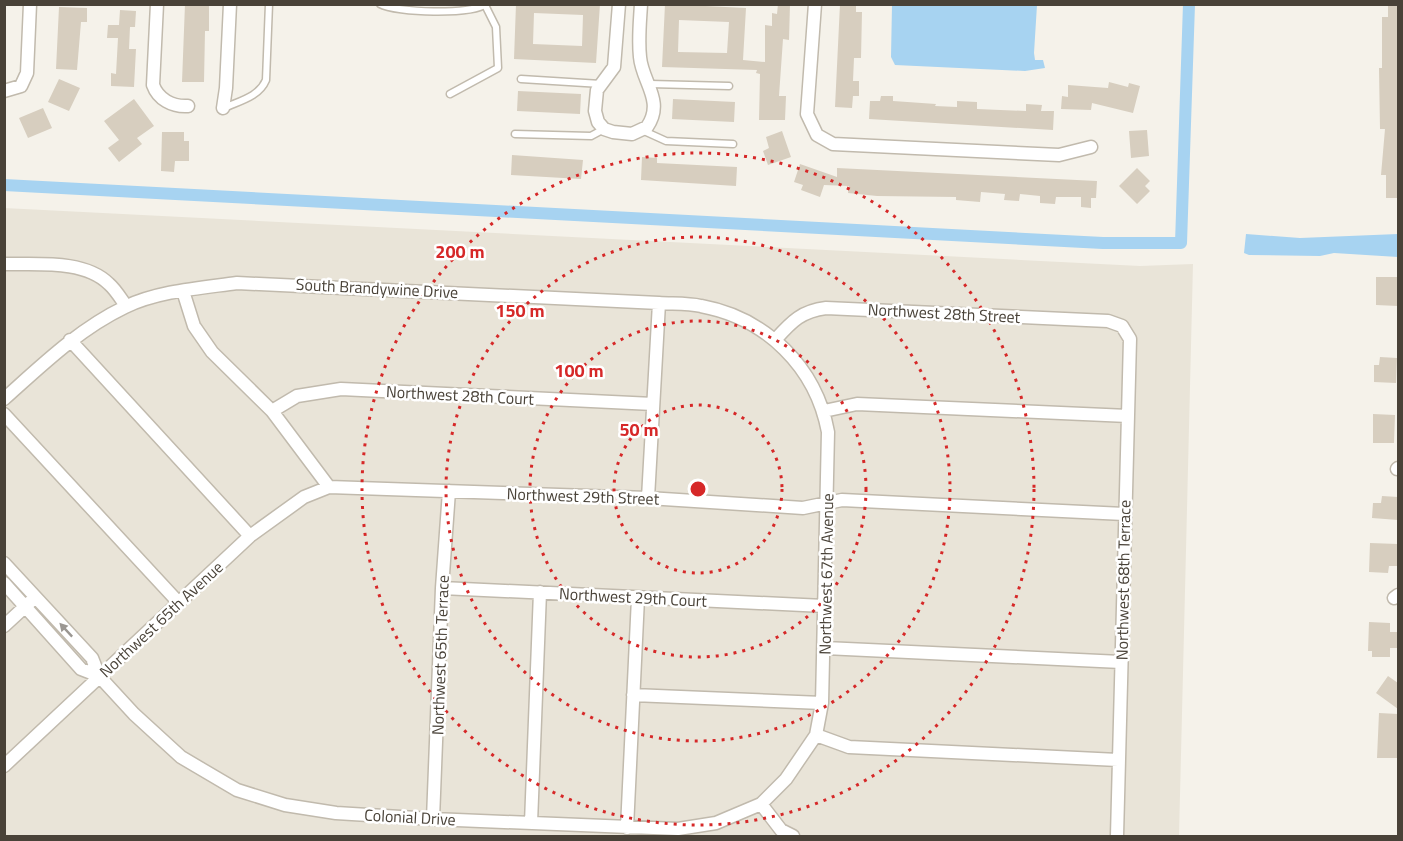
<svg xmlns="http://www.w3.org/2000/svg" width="1403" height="841" viewBox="0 0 1403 841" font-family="'Titillium Web',sans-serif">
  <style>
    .residential { fill: #e9e4d8 }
    .water { fill: #a7d3f1 }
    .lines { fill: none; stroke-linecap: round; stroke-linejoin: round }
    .canal { stroke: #a7d3f1; stroke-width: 12 }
    .building { fill: #d7cebf; fill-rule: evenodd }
    .service-casing { stroke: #c1baad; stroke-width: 9 }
    .minor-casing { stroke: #c1baad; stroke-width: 15 }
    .service { stroke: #fff; stroke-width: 6 }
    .minor { stroke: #fff; stroke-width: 12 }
    .oneway { fill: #9b9792 }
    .ring { fill: none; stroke: #d62828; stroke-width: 3; stroke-dasharray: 3 6 }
    .labels { text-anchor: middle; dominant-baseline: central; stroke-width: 5; stroke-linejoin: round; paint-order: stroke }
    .street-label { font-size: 16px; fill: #494238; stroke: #fff }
    .centre { fill: #d62828; stroke: #fff; stroke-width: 3 }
    .ring-label { font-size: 18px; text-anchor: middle; font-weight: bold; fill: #d62828; stroke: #fff; stroke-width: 5; stroke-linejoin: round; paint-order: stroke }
  </style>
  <rect width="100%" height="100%" fill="#f5f2ea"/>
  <!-- residential -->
  <path class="residential" d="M4 208 1140 266 1193 264 1179 836H5Z"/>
  <!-- water -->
  <path class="water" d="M892 5H1037L1034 53 1035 60H1043L1045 68 1025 71 895 65 891 57Z
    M1246 234 1300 238 1398 234V257L1334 253 1320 256 1249 255 1244 253Z"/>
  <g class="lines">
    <!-- canal -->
    <path class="canal" d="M4 185 1103 243H1181L1189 4"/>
  </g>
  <!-- building -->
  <path class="building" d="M185 4H209V31H205L204 82H182Z
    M516 4H600L596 63 514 59ZM534 13 583 15 582 46 533 44Z
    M665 4 746 8 743 60 765 62V25L772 26V13L777 14 778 4H790L789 40 783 39 779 96H786L785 120H759L760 74 756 73 757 70 662 67ZM679 20 729 22 727 53 678 52Z
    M840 4H856V12H862L861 58H854L853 81H859V96H853L852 108 835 107Z
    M1388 4H1398V198H1386V175H1381L1385 129H1380L1379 68H1382V17H1388Z
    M59 7 87 8V22H81L77 70 56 69Z
    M120 10 136 11 135 27H130L129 49H136L134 87 111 86V73L116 74 118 38H107L108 25H119Z
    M59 79 80 88 69 111 48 102Z
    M1109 82 1128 87 1129 83 1140 86 1133 113 1092 103 1091 110 1061 109 1062 96 1068 97V85L1108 88Z
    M518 91 581 94 580 114 517 111Z
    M881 96H893V101L936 104 935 106 957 107V101L977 102V109L1026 111V104L1042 105 1041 111H1054L1053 130 869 119 870 101H880Z
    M134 99 154 126 137 138 142 144 119 162 108 148 119 140 104 121Z
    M673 99 735 102 734 122 672 119Z
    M43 108 52 128 28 138 19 118Z
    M1147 130 1149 156 1131 158 1129 131Z
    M782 131 791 157 768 165 763 151 769 148 766 137Z
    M162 132H184V141H189V161H175L174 172 161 171Z
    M512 155 583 160 581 179 511 175Z
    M642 157 657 158V163L737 167 736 186 641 180Z
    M800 164 837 177V168L1097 181 1096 198H1091V208L1081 207V197H1056L1055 204 1040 203V196L1020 194 1019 201 1004 200 1005 194 981 192 980 202 956 200V197L877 196 848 193 849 186 824 185 820 197 801 190 803 185 794 182Z
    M1137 168 1150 181 1145 186 1150 191 1137 204 1119 186Z
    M1376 277H1398V306L1376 305Z
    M1380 357 1397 358 1396 383 1374 382V365H1379Z
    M1373 414 1395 415 1394 443H1373Z
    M1382 496 1398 497V520L1372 518 1373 503H1381Z
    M1370 543 1398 544V566H1389L1388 573 1369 572Z
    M1369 622 1390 623V632H1398V648H1390V657H1372V651H1368Z
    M1388 676 1398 683V709L1376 693Z
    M1379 713 1398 714V758H1377Z"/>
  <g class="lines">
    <defs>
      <path id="service" d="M380 4C396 13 472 15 486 4
        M521 79 601 84
        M650 84 729 86
        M450 94 498 68 496 27 485 5
        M224 108C239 101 259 97 266 80L269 4
        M644 131 666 141 733 144
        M515 134 591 136 604 129"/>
      <path id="minor" d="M157 4 153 85C158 99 172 107 188 106
        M619 4 614 67 597 90 595 111 598 122 604 129 613 132 632 134 647 127C665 101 642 82 640 57 638 39 640 22 641 4
        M815 4 807 114 817 135 833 144 1059 155 1091 147
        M4 91 21 86 27 73 30 4
        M223 108 226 88 230 4
        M4 264C36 265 84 259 109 284 116 290 121 299 126 306
        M183 291 194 326 212 352 272 411 329 487
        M776 339C792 321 802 311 826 308L1108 321 1122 326 1130 339 1117 836
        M70 340 250 536
        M4 399C42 365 79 329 125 307 158 291 201 288 237 283L659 303C672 304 687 303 701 306 766 318 816 367 828 432L822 703 816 735 786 779 761 804 716 823 678 829 433 819 336 813 285 805 237 790 181 757 134 714 99 676 92 658 4 563
        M272 411 297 396 341 389 653 404
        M824 411 857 404 1128 416
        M4 414 179 603
        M1397 469 1398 468
        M648 498 659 303
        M4 583 81 669 99 676
        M442 588 824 606
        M1394 598 1398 595
        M4 626 30 602
        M825 648 1121 662
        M633 695 822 703
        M816 735 849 747 1118 760
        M4 766 250 536 304 497 329 487 648 498 803 508 842 500 1124 514
        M761 804 781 830 793 836
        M433 819 442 588 449 491
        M531 823 540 592
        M627 828 638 598"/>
    </defs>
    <!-- service casing -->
    <use href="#service" class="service-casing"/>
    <!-- minor casing -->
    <use href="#minor" class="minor-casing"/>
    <!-- service -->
    <use href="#service" class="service"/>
    <!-- minor -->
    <use href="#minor" class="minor"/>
  </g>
  <!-- one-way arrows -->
  <defs><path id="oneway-solid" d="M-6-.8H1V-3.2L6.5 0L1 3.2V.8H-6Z" transform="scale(1.5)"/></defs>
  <use class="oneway" href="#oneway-solid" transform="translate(66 630) rotate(-133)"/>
  <!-- distance rings -->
  <g class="ring">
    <circle cx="698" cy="489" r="84"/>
    <circle cx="698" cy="489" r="168"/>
    <circle cx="698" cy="489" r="252"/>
    <circle cx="698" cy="489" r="336"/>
  </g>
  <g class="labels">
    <!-- street labels -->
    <g class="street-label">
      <text transform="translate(377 288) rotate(3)">South Brandywine Drive</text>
      <text transform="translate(944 313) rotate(3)">Northwest 28th Street</text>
      <text transform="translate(460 395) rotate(3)">Northwest 28th Court</text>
      <text transform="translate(583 496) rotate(2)">Northwest 29th Street</text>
      <text transform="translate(826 574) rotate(-89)">Northwest 67th Avenue</text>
      <text transform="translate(1123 580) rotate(-89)">Northwest 68th Terrace</text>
      <text transform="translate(633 597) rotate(3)">Northwest 29th Court</text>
      <text transform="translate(161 619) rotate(-43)">Northwest 65th Avenue</text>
      <text transform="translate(440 655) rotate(-88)">Northwest 65th Terrace</text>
      <text transform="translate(410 817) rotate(3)">Colonial Drive</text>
    </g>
  </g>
  <circle cx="698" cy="489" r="9" class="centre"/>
  <g class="ring-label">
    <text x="460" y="258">200 m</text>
    <text x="520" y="317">150 m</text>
    <text x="579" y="377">100 m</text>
    <text x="639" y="436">50 m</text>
  </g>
  <!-- border -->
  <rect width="1403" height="841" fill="none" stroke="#494238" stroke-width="12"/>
</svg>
